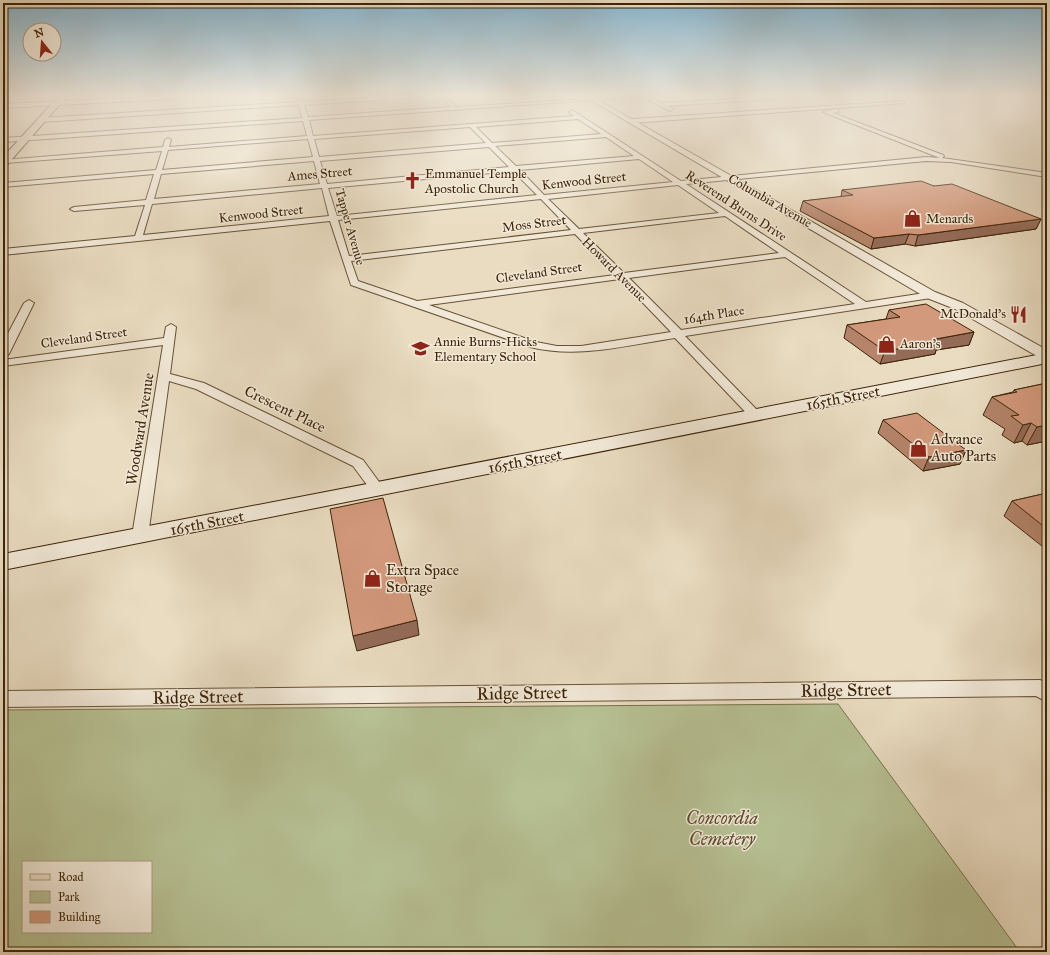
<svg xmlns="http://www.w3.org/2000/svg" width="1050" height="955" viewBox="0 0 1050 955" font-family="'IM FELL Great Primer',serif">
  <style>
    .green { fill: #b6c093; stroke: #7a724e; fill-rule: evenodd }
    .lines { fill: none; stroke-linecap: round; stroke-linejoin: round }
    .minor-casing { stroke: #685236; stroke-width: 2 }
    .tertiary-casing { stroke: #685236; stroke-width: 2 }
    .secondary-casing { stroke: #3d2408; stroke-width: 2 }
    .primary-casing { stroke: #3d2408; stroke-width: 2 }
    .minor { fill: #f1e8d7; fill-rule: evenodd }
    .tertiary { fill: #f1e8d7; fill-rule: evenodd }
    .secondary { fill: #f1e8d7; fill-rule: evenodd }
    .primary { fill: #e9dcc1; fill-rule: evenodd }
    .wall { fill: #b5846b; stroke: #3d2408 }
    .shaded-wall { fill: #946b57; stroke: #3d2408 }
    .building { fill: #d3997c; stroke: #3d2408 }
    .labels { text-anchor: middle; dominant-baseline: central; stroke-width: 3; stroke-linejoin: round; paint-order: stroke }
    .far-street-label { font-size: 13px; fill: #3d2408; stroke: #f1e8d7 }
    .far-poi-label { font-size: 13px; fill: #3d2408; stroke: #f1e8d7; text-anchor: start }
    .street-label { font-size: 15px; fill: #3d2408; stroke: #f1e8d7 }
    .poi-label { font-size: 15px; fill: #3d2408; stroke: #f1e8d7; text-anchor: start }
    .near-street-label { font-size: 18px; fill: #3d2408; stroke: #f1e8d7 }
    .near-park-label { font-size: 18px; font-style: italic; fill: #5b4b2b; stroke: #f1e8d7 }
  </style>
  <rect width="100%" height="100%" fill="#e9dcc1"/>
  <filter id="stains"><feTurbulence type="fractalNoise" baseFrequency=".005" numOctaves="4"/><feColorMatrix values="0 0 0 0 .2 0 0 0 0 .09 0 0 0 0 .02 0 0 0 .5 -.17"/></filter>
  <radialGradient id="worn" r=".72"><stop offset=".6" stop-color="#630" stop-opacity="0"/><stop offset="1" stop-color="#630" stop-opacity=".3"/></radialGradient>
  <!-- green -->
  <path class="green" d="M838 704 1020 952H3V710ZM23 862H151V932H23Z"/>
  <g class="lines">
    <defs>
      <path id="minor" d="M297 96H301L303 102 404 96H421L419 97 304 105 308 117 451 107 440 96H444L456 107 640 96 638 97 309 120 313 136 574 116 569 112 572 110 681 181 926 157 940 158 823 112 836 109 838 110V112L833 113 943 155 944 156 942 158 1047 173V177L951 162 926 161 686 184 866 302 931 292 936 295 931 298 685 336 760 413 762 416 760 419H752L675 338C628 345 578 359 530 347L351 285 330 221 3 255V249L135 236 145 205 74 211 70 209 74 207 146 200 154 174 3 187V183L156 170 162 151 5 163 3 162V160L163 147 165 140 168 138 171 140 169 147 307 136 303 121 3 142V138L302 118 299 105 41 122 38 120 41 118 298 102ZM578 119 601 134 492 143 476 127ZM470 127 486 143 319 157 314 139ZM606 137 634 156 516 166 495 146ZM308 139 313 157 162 170 168 150ZM489 147 509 167 327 184 320 161ZM639 159 673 182 544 195 520 170ZM314 161 320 184 154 199 161 174ZM513 171 537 195 337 216 328 188ZM678 185 719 213 579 229 548 199ZM322 188 329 216 143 235 152 204ZM541 199 571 230 349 256 338 220ZM725 216 779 253 624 273 583 233ZM575 234 615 275 417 301 358 281 351 261ZM785 257 855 304 681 330 629 278ZM620 279 671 332 581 346H557L536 342 429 305Z
        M641 96H646L662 103 785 96H801L799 97 668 106 673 109 670 111Z
        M903 101 905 103 632 123 629 121 632 119Z
        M29 300 34 303 9 354 3 357V343L24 303Z
        M171 324 176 327 170 374 204 383 363 460 385 490 383 493 378 494 373 493 353 466 196 389 169 381 148 536 145 540 140 541 135 540 132 536 163 345 3 366V360L164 338 166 327Z
        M1040 680 1047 683V702L1036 696 3 707V691Z"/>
      <path id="tertiary" d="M164 96H192L189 98 3 108V104Z
        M584 96H591L935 292 963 303 1047 350V360L1042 359 955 309 927 298Z"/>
      <path id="secondary" d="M1047 353V363L3 570V554Z"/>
      <path id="primary" d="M59 96H67L7 165 3 166V157Z"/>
    </defs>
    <!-- minor casing -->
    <use href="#minor" class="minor-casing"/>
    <!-- tertiary casing -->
    <use href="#tertiary" class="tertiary-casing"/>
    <!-- secondary casing -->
    <use href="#secondary" class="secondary-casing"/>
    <!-- primary casing -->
    <use href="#primary" class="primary-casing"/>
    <!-- minor -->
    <use href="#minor" class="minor"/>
    <!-- tertiary -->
    <use href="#tertiary" class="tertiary"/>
    <!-- secondary -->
    <use href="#secondary" class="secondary"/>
    <!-- primary -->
    <use href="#primary" class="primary"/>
  </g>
  <!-- wall -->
  <path class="wall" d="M934 186 1041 219 1036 229 915 246 905 244 871 249 800 211 803 201 841 197 842 190Z
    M889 310 974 332 969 345 936 350 935 354 880 364 844 338 847 325 886 319Z
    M1047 383V441L1027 445 1022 441 1014 443 1002 435 1005 429 983 415 992 397 1013 392 1014 390Z
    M883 420 966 450 960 464 923 471 878 433Z
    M1047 493V550L1004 516 1012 501Z"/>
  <!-- shaded-wall -->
  <path class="shaded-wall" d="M1041 219 1036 229 915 246 918 235Z
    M909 234 905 244 871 249 874 238Z
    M974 332 969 345 936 350 935 354 880 364 885 351 936 339Z
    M1031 423 1022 441 1014 443 1023 425Z
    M1047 425V441L1027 445 1037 427Z
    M966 450 960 464 923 471 929 457Z
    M417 620 419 635 357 651 353 636Z"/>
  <!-- building -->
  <path class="building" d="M921 181 934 186 952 184 1041 219 918 235 909 234 874 238 803 201 853 195 842 190Z
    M926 304 974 332 936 339 940 342 885 351 847 325 900 317 889 310Z
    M1047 383V425L1037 427 1031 423 1023 425 1011 416 1019 415 992 397 1017 392 1014 390Z
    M917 413 966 450 929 457 883 420Z
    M1047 493V529L1012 501Z
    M383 498 417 620 353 636 330 509Z"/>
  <!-- sky -->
  <linearGradient id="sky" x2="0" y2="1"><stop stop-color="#88b7d1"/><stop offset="0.42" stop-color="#f5efe3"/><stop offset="1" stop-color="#f5efe3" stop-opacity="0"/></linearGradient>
  <rect width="1050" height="229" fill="url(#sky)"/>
  <!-- icons -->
  <defs>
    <symbol id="church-bare" viewBox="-9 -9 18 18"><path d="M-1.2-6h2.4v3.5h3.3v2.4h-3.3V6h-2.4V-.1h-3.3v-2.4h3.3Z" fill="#8f2418" stroke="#f1e8d7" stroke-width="2.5" paint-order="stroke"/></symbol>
    <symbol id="shop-bare" viewBox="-9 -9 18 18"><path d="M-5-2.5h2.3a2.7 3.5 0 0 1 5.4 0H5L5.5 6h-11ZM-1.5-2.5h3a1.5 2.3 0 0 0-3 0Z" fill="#8f2418" stroke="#f1e8d7" stroke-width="2.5" paint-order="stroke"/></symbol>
    <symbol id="restaurant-bare" viewBox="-9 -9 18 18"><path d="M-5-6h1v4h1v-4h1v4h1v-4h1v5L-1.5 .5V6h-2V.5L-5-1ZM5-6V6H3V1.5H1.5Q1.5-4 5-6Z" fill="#8f2418" stroke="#f1e8d7" stroke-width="2.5" paint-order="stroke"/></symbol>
    <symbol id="school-bare" viewBox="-9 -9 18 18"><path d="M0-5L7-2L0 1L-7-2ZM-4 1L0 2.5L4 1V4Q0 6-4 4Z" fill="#8f2418" stroke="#f1e8d7" stroke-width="2.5" paint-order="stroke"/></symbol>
  </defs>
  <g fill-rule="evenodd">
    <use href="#church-bare" x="400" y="168" width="25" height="25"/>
    <use href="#shop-bare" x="900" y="206" width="25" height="25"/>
    <use href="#restaurant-bare" x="1006" y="302" width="25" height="25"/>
    <use href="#shop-bare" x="874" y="332" width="25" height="25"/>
    <use href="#school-bare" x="408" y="336" width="25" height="25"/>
    <use href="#shop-bare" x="906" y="436" width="25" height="25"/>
    <use href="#shop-bare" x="360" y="566" width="25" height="25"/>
  </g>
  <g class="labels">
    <!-- far-street labels -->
    <g class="far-street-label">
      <text transform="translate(320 174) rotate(-5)">Ames Street</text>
      <text transform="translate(584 181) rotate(-6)">Kenwood Street</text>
      <text transform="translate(770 201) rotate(30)">Columbia Avenue</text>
      <text transform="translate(736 206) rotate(33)">Reverend Burns Drive</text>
      <text transform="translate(261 214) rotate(-6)">Kenwood Street</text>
      <text transform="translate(534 224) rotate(-7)">Moss Street</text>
      <text transform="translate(350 227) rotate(74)">Tapper Avenue</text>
      <text transform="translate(614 270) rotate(45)">Howard Avenue</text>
      <text transform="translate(539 273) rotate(-8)">Cleveland Street</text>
      <text transform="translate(714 315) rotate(-9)">164th Place</text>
      <text transform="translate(84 338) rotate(-8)">Cleveland Street</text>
    </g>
    <!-- far-poi labels -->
    <g class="far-poi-label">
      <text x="425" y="174">Emmanuel Temple<tspan x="425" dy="15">Apostolic Church</tspan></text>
      <text x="926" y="219">Menards</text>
      <text x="1006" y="314" text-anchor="end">McDonald's</text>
      <text x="434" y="342">Annie Burns-Hicks<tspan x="434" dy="15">Elementary School</tspan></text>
      <text x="900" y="344">Aaron's</text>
    </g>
    <!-- street labels -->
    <g class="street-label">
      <text transform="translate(843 398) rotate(-11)">165th Street</text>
      <text transform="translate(285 409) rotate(26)">Crescent Place</text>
      <text transform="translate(140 429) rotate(-81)">Woodward Avenue</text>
      <text transform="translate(525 461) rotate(-11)">165th Street</text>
      <text transform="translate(207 523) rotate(-11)">165th Street</text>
    </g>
    <!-- poi labels -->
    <g class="poi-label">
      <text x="931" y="439">Advance<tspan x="931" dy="17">Auto Parts</tspan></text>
      <text x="386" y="570">Extra Space<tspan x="386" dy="17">Storage</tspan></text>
    </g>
    <!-- near-street labels -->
    <g class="near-street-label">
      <text transform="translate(846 690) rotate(-1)">Ridge Street</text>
      <text transform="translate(522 693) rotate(-1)">Ridge Street</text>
      <text transform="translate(198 697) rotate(-1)">Ridge Street</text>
    </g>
    <!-- near-park labels -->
    <g class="near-park-label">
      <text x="722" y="818">Concordia<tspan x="722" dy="21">Cemetery</tspan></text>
    </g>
  </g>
  <!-- margin -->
  <rect width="1050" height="955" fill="none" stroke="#e9dcc1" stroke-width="16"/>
  <rect x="4" y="4" width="1042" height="947" fill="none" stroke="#3d2408" stroke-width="2"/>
  <rect x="8" y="8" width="1034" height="939" fill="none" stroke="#3d2408"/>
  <!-- legend -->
  <rect x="22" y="861" width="130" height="72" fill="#f1e8d7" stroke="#a99a84"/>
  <rect x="30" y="874" width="20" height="6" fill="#e9dcc1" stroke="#a99a84"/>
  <text x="58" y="881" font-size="12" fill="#3d2408">Road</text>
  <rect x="30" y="891" width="20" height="12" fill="#b6c093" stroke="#a99a84"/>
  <text x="58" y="901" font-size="12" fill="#3d2408">Park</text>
  <rect x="30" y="911" width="20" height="12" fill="#d3997c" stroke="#a99a84"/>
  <text x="58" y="921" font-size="12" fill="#3d2408">Building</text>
  <!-- north arrow -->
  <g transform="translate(42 42) rotate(343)"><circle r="19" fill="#f1e8d7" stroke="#a99a84"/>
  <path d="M0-3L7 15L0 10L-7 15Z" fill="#8f2418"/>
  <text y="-6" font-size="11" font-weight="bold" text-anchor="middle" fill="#3d2408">N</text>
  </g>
  <rect width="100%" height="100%" filter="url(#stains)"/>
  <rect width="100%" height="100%" fill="url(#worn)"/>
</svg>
